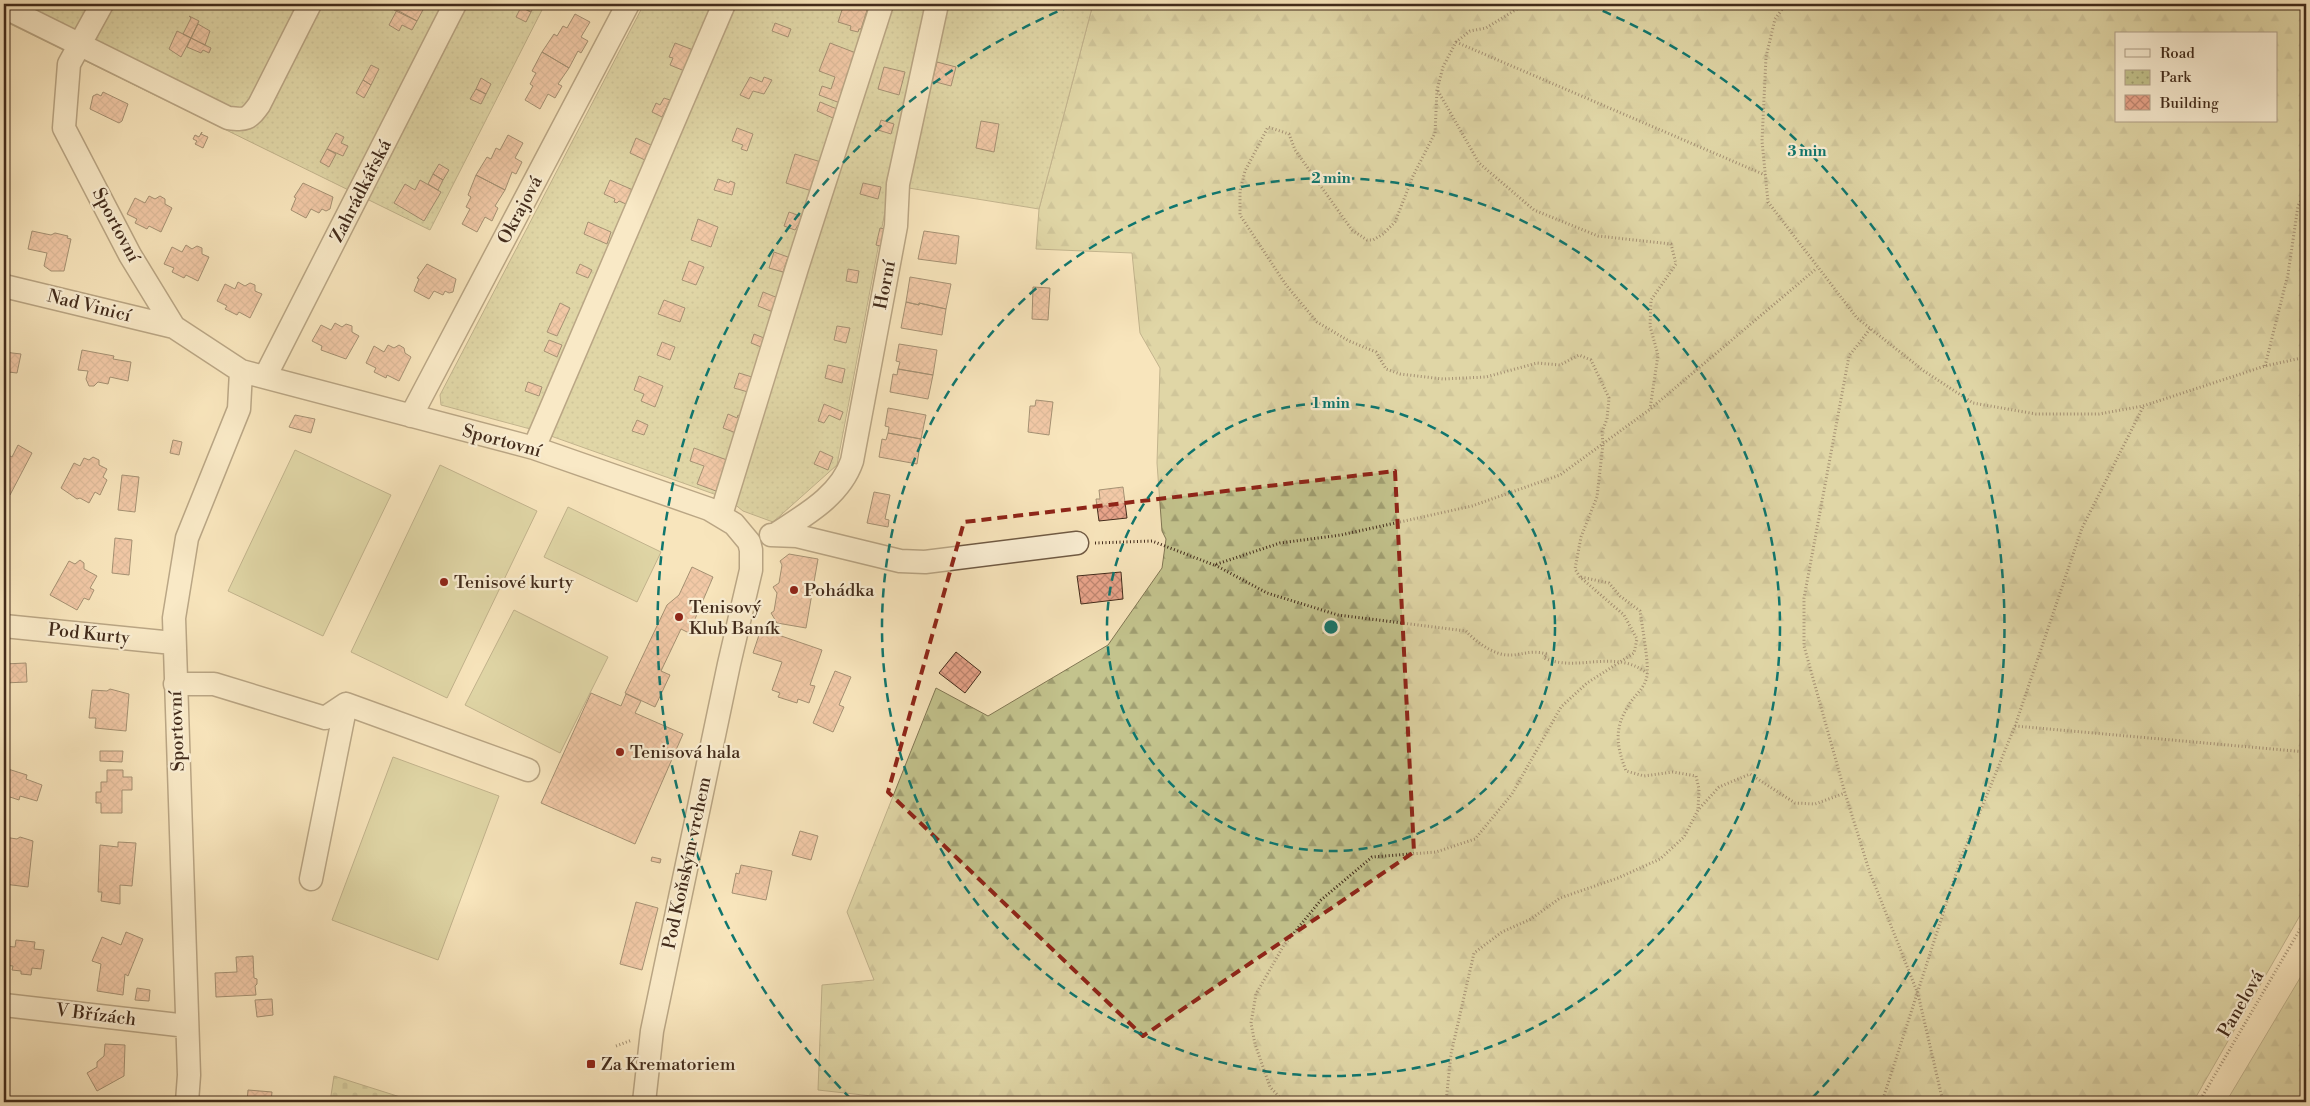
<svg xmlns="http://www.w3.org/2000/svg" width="2310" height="1106" viewBox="0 0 2310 1106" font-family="'Libre Bodoni',serif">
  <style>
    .grass { fill: #c3c38d; stroke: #827754 }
    .forest { fill: url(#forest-firs); stroke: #827754; fill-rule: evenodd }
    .cemetery { fill: url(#cemetery-stones); stroke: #827754 }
    .park { fill: url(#park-dots); stroke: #827754 }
    .building { fill: url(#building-cross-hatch); stroke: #422b1b }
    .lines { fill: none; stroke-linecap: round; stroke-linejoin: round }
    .minor-casing { stroke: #705a43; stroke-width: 25 }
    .path { stroke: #422b1b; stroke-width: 3; stroke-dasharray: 1 2.5; stroke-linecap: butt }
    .minor { stroke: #faeed3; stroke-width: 22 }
    .marked { fill: none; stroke: #8f2418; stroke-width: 4; stroke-dasharray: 10 6; stroke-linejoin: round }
    .ring { fill: none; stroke: #0f766e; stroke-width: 2.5; stroke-dasharray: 9 6 }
    .poi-dot { fill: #8f2418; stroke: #faeed3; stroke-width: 2 }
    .labels { text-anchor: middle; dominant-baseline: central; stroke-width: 4.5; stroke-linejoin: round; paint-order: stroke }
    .street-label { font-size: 18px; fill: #422b1b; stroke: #faeed3 }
    .poi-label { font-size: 18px; fill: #422b1b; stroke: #faeed3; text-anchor: start }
    .centre { fill: #0f766e; stroke: #faeed3; stroke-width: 2.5 }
    .ring-label { font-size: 15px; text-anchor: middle; font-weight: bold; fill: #0f766e; stroke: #faeed3; stroke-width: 4.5; stroke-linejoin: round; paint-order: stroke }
  </style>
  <defs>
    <pattern id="forest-firs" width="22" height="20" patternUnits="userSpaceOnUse" patternTransform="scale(1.25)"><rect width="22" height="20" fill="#c3c38d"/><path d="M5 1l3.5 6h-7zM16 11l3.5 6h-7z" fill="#a09f72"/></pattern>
    <pattern id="cemetery-stones" width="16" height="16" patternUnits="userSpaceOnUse" patternTransform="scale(1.25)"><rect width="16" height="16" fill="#c3c38d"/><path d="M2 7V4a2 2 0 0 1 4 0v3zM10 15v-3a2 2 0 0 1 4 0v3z" fill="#a09f72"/></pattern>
    <pattern id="park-dots" width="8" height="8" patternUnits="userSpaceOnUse" patternTransform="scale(1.25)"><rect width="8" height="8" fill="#c3c38d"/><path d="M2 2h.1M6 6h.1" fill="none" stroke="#a09f72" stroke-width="1.8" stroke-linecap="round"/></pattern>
    <pattern id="building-cross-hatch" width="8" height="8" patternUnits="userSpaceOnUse" patternTransform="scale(1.25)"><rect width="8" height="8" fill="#eaa58c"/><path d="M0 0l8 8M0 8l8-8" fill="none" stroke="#bf8772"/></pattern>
  </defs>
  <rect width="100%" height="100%" fill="#f8e5bc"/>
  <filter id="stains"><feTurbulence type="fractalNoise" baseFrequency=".004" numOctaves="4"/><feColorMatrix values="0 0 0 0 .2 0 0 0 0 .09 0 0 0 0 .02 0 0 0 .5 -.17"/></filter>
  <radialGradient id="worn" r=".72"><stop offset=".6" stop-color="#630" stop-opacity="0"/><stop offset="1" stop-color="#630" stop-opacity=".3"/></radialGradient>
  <!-- grass -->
  <path class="grass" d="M295 450 391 495 323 636 228 591Z
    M440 465 537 511 447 698 351 652Z
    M568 507 661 552 637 602 544 557Z
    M514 610 608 657 560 753 465 705Z
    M393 757 499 796 438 960 332 920Z"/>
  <!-- forest -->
  <path class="forest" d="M1093 4H2306V905L2193 1102H909L908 1100 818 1090 822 985 874 980 847 912 936 688 988 716 1108 645 1162 568 1166 539 1162 531 1157 463 1160 368 1140 333 1132 253 1036 249 1039 209ZM2116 34H2276V121H2116Z
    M2306 968V1102H2226Z"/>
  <!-- cemetery -->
  <path class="cemetery" d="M334 1076 416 1102H330Z"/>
  <!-- park -->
  <path class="park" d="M4 4H545L430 230 4 21Z
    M644 4H1093L1039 209 890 185 837 465 773 522 743 511 728 499 534 430 441 405 440 395Z"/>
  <!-- building -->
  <path class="building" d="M393 4H416L424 8 417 21 394 10Z
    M522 4H535L531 12 521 7Z
    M844 4H869L861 29H859L858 32 850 30 851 26 838 22Z
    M521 7 531 12 526 22 516 17Z
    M397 10 417 21 412 30 402 25 399 31 389 25Z
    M575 14 590 22 581 37 588 41 581 53 578 51 569 68 542 52 554 34 557 36 563 26 567 28Z
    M189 16 199 21 191 38 183 34 191 18Z
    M775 23 791 29 788 37 772 31Z
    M198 24 210 31 205 45 191 38Z
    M177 31 191 38 181 57 169 49Z
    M191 38 211 48 209 53 203 50 201 53 187 47Z
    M675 43 696 51 687 72 670 65 673 58 669 57Z
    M830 43 856 53 841 93 843 94 840 103 819 95 822 86 831 89 835 77 819 71Z
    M542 52 569 68 558 84 562 86 555 98 548 94 540 109 525 100 533 86 530 84 536 73 532 71Z
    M937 62 956 67 951 86 932 81Z
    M371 65 379 69 371 85 363 80Z
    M884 67 905 72 899 95 878 89Z
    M750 77 762 82 764 77 772 80 764 94 753 91 749 99 740 95Z
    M481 78 491 84 486 94 476 89Z
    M363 80 371 85 364 98 356 93Z
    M476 89 486 94 481 104 470 99Z
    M103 92 128 104 122 121 119 123 90 109 93 96 97 94 101 96Z
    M664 98 670 100 662 117 652 112 656 103 660 105Z
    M820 102 837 109 833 118 817 111Z
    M881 120 894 124 891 134 878 130Z
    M981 121 999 124 994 152 976 148Z
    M737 128 753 134 747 151 741 149 743 145 732 141Z
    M202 132 201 134 208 137 203 148 195 144 197 141 193 139 195 135 199 137Z
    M336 133 344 137 341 143 348 146 343 156 327 149Z
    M508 135 523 143 515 158 522 162 516 174 512 172 505 190 476 175 487 157 491 159 496 148 500 150Z
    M636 138 651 145 645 160 630 153Z
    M327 149 336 154 329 167 320 162Z
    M795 154 821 162 812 191 786 183Z
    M439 164 449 170 443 180 433 174Z
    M433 174 443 180 438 190 428 184Z
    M476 175 505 190 495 206 498 208 492 221 485 217 477 232 462 224 470 209 466 207 471 197 468 195Z
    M718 179 729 183 730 181 735 183 732 195 714 190Z
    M420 180 441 192 424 221 394 203 405 184 415 190Z
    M610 180 633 190 626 204 619 201 617 203 614 202 615 199 604 194Z
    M303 183 333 197 330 209 326 211 322 209 319 213 311 209 306 218 291 210 296 198 294 197Z
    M863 183 881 187 878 199 860 194Z
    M149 196 155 199 160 196 165 199V204L172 208 161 232 149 226 147 229 135 223 137 219 127 214 135 198 145 203Z
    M789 212 803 217 795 230 784 226Z
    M698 219 718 227 711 247 691 240Z
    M588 222 611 232 607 244 584 234Z
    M880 228 889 230 885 247 876 245Z
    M32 231 51 235 55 233 68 236 67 238 71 239 64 271H51L44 266 47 253 28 249Z
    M924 231 959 236 956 264 918 259Z
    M186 245 192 249 197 246 202 248V254L209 257 198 281 186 275 184 278 172 272 174 268 164 264 172 247 182 252Z
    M774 252 788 257 783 272 769 268Z
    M689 261 704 267 696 285 682 280Z
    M427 264 456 279 453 292 449 293 445 291 443 295 434 291 429 299 414 291 419 279 417 278Z
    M580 264 592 270 588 278 576 273Z
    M848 269 859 271 857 283 846 281Z
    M910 277 951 284 946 309 919 303V305L906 302Z
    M238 282 245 286 250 283 255 285V291L262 294 250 318 239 312 237 315 225 309 227 306 217 301 225 284 235 289Z
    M1033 287 1050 288 1048 320 1032 319Z
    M763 292 778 298 773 312 758 306Z
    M664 300 685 308 680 322 658 314Z
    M906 302 919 305V303L946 309 942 335 901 328Z
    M560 303 570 308 557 336 547 332Z
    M335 323 342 327 346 324 352 326V332L359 336 346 359 321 350 322 346 312 341 321 325 331 330Z
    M837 326 850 328 846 343 834 340Z
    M754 334 764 338 761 347 751 343Z
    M549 340 562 345 557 357 544 351Z
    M662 342 675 347 670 360 657 355Z
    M899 344 937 350 933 375 898 369 900 362 896 361Z
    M388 345 394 348 399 345 404 348 405 353 411 357 399 381 387 375 386 378 374 372 376 368 366 363 374 346 384 352Z
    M82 350 114 356 113 359 131 362 128 381 110 377 108 384 98 382 94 386H89L86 379 88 371 78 370Z
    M4 352 21 354 17 373 8 372 7 378 4 377Z
    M828 365 845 369 842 383 825 378Z
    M898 369 933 375 928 399 890 392 893 374 897 375Z
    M739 373 752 377 748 392 734 388Z
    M639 376 663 386 655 407 641 401 644 394 634 390Z
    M528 382 542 387 539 396 525 391Z
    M1036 400 1053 402 1049 435 1028 432 1030 406H1035Z
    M824 404 843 412 840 420 829 415 824 423 818 421Z
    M888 408 926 415 921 439 888 433 889 427 885 426Z
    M728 414 737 418 738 415 742 417 736 433 723 428Z
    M295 415 315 419 311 433 289 427Z
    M637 420 648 425 644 435 632 431Z
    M888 433 921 439 917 464 879 457 882 439 886 440Z
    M173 440 182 442 179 455 170 453Z
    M18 445 32 453 10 495 4 491V453L12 457Z
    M694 448 727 460 722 484 719 482 716 491 697 484 704 466 690 461Z
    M820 451 833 457 828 470 814 464Z
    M93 457 99 460V465L107 469 103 477 107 480 100 495 95 492 89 503 80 498 77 499 61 488 74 463 80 466 84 458 89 460Z
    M122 475 139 477 135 512 118 510Z
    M1123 487 1127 518 1099 521 1096 499H1100L1099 490Z
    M874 492 890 495 885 519 889 520 888 527 867 523Z
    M115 538 132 540 129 575 112 573Z
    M789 554 818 559 806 628 777 623 771 613 774 611 777 593 773 587 779 583 782 565 780 561Z
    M80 560 84 563V569L97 576 90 588 94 590 89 600 84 598 77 610 50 595 69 561 75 564Z
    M692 567 713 577 689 633 681 629 661 671 670 675 655 707 625 693 667 605 679 595Z
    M1121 572 1123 599 1081 604 1077 576Z
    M761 629 822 650 810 685 815 686 809 703 798 699 797 703 778 697 780 693 772 690 782 662 753 653Z
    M956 652 981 672 965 693 939 673Z
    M26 663 27 682 4 683V664Z
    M835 671 851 677 839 705 844 707 833 732 813 723Z
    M110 689 129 694 126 731 95 728 96 718H89L92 690 107 691Z
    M591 693 621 706 626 694 641 701 635 713 683 734 635 844 541 803Z
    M100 751H123L122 762 100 761Z
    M4 765 8 769 27 775 26 779 42 785 37 801 20 796 19 800 4 795Z
    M107 770H123V777H132V790H122V813H101V803H96V792H101V782H107Z
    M800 831 818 836 811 860 792 855Z
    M4 837 17 839 20 837 33 841 28 887 4 884 8 852 4 851Z
    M118 842 136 843 132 886 120 885V904L101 901 102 892H98L100 845 118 847Z
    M652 857 661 859 660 863 651 861Z
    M741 865 772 871 766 900 732 893 736 873 739 874Z
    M636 902 658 908 642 970 620 964Z
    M126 932 143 939 128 976 125 974 123 995 97 991 101 964 92 961 102 937 121 945Z
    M16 940 35 942 34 949 44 950 41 969 32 968 31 975 21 974V971L12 970 13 966 4 965V946L15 947Z
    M253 956 254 978 257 979V984L255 986 256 995 216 997 215 973 237 972 236 957Z
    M137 988 150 990 149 1001 135 1000Z
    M272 999 273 1015 257 1017 255 1000Z
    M105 1044 125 1045 124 1076 97 1091 87 1073 97 1067V1062L104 1056Z
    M248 1090 272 1092 271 1102H247Z"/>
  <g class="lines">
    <defs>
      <path id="minor" d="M102 4 69 64 64 128 130 255 174 327 241 371 534 448 709 509 734 524 749 542 751 550V570L729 664 652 1031 644 1102
        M4 7 228 118C246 120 248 120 259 105L310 4
        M4 286 174 327
        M265 377 455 4
        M411 416 628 4
        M534 448 724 4
        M721 515 797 268 882 4
        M776 534C805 515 840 496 852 461L896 226 898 184 937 4
        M771 535 797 536 900 561 925 562 1077 543
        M4 626 173 643
        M175 684H214L325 718 346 704 528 770
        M311 879 346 704
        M4 1005 187 1026
        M187 1102 189 1075 174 618 187 538 239 409 241 371"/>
    </defs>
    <!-- minor casing -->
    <use href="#minor" class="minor-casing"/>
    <!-- path -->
    <path class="path" d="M1786 4 1775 19 1766 57 1762 141 1768 202 1857 318 1924 371 1973 403 2036 414H2099L2143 406 2265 366 2306 357
      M1456 42 1765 175
      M1438 91 1479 163 1534 210 1598 236 1671 244 1676 264 1651 300 1650 326 1658 355 1650 409
      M1870 329 1849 356 1804 598V646L1845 793 1870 873 1918 994 1943 1102
      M2265 366 2288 274 2298 206 2306 191
      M1095 543 1152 541 1214 565 1280 543 1341 535 1472 506 1560 475 1649 410 1817 268
      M1215 565 1267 593 1338 615 1466 631C1475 641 1492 654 1507 655 1523 656 1528 649 1547 654L1544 658C1577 673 1614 648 1647 673
      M1581 577 1609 583 1620 596 1640 611C1642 626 1649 663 1647 676 1644 690 1635 694 1629 705 1613 729 1617 747 1626 771L1644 776 1673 772 1696 776 1699 789 1698 809
      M2015 726 2306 752
      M616 1046 632 1040
      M1284 1102 1270 1087 1255 1044 1251 1023 1256 994 1284 945 1321 900 1372 857 1436 852 1475 839 1512 794 1561 707 1587 683 1634 653 1637 639 1624 615 1580 577 1575 569 1581 537 1597 497 1603 444 1602 432 1607 419 1609 398 1591 360 1579 355 1560 365 1537 363 1486 377 1443 379 1400 374 1386 369 1376 352 1349 341 1317 322 1286 285 1240 215V191L1245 171 1268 127 1289 134 1295 150 1352 230 1367 240H1373L1383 234 1395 222 1413 176 1435 133 1437 90 1443 67 1456 42 1470 31 1486 28 1525 4
      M1446 1102 1451 1054 1474 953 1502 932 1531 919 1560 898 1618 878 1660 859 1684 837 1698 810 1719 787 1750 774 1795 803 1815 804 1845 793
      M1882 1102 1961 858 2015 726 2082 528 2143 407
      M2199 1102 2306 919"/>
    <!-- minor -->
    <use href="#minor" class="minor"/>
  </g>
  <!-- marked area -->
  <path d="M0 0H2310V1106H0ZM1395 471 1414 852 1143 1036 888 792 964 522Z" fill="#f8e5bc" fill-opacity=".55" fill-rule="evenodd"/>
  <path class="marked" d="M1395 471 1414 852 1143 1036 888 792 964 522Z"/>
  <!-- distance rings -->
  <g class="ring">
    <circle cx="1331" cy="627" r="224"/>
    <circle cx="1331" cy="627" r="449"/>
    <path d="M851 1099A673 673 0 0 1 1073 5M1589 5A673 673 0 0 1 1811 1099"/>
  </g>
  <!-- markers -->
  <g class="poi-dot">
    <circle cx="444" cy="582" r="5"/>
    <circle cx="794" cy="590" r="5"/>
    <circle cx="679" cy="617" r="5"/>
    <circle cx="620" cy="752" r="5"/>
    <rect x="586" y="1059" width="10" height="10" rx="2.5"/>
  </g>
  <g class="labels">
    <!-- street labels -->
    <g class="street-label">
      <text transform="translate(361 191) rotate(-63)">Zahrádkářská</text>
      <text transform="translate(520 210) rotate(-62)">Okrajová</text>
      <text transform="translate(116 225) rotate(62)">Sportovní</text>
      <text transform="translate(885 285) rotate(-79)">Horní</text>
      <text transform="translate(89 306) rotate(14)">Nad Vinicí</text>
      <text transform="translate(502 441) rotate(15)">Sportovní</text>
      <text transform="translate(89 634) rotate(6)">Pod Kurty</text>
      <text transform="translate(177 731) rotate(-92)">Sportovní</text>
      <text transform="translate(687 863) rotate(-78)">Pod Koňským vrchem</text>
      <text transform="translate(2241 1004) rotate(-60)">Panelová</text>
      <text transform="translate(96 1015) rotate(7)">V Břízách</text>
    </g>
    <!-- poi labels -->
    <g class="poi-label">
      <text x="454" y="582">Tenisové kurty</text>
      <text x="804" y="590">Pohádka</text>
      <text x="689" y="607">Tenisový<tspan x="689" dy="21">Klub Baník</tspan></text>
      <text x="630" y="752">Tenisová hala</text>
      <text x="601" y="1064">Za Krematoriem</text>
    </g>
  </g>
  <circle cx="1331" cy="627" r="8" class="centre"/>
  <g class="ring-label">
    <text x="1807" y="156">3 min</text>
    <text x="1331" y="183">2 min</text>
    <text x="1331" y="408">1 min</text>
  </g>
  <!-- margin -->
  <rect width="2310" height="1106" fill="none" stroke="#f8e5bc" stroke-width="20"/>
  <rect x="5" y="5" width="2300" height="1096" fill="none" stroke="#422b1b" stroke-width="2.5"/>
  <rect x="10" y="10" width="2290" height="1086" fill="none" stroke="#422b1b"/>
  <!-- legend -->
  <rect x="2115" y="32" width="162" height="90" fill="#faeed3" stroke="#b0a089"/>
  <rect x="2125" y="49" width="25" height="8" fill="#faeed3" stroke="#b0a089"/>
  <text x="2160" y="58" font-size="15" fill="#422b1b">Road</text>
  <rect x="2125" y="70" width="25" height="15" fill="url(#park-dots)" stroke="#b0a089"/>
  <text x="2160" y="82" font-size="15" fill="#422b1b">Park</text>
  <rect x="2125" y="95" width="25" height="15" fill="url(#building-cross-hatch)" stroke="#b0a089"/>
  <text x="2160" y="108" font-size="15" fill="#422b1b">Building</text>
  <rect width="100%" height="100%" filter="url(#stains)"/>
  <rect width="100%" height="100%" fill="url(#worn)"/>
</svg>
